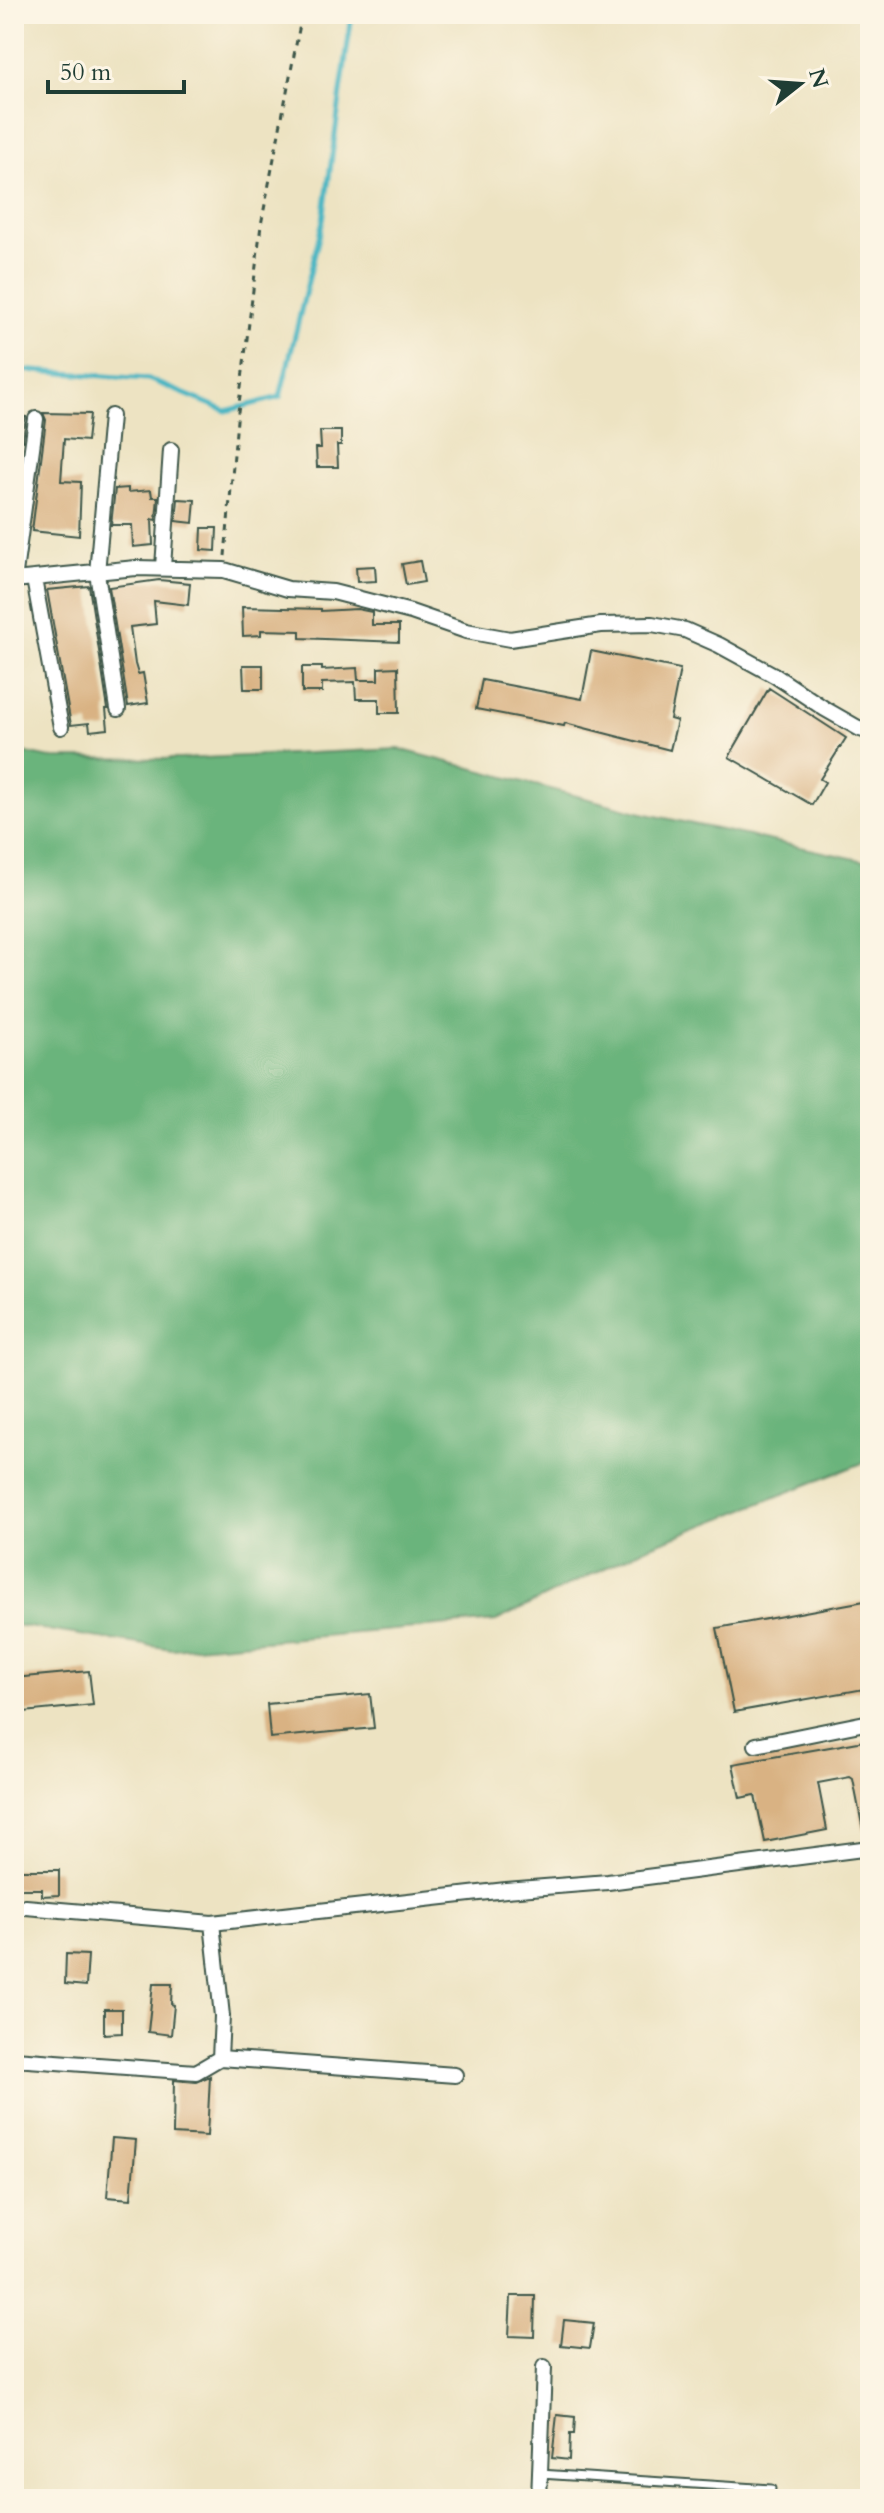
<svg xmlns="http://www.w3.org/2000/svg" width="884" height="2513" viewBox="0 0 884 2513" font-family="Cardo,serif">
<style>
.forest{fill:#6bb47c;stroke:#457858;stroke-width:2}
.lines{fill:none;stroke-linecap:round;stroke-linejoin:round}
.stream{stroke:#48b6c3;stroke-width:5}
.building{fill:#d9b283}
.lane-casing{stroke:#3e5649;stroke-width:11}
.street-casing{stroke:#3e5649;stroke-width:18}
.path{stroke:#3e5649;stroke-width:3;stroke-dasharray:6 6;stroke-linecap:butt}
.lane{stroke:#fff;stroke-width:7}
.street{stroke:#fff;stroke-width:14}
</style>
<rect width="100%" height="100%" fill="#fcf5e5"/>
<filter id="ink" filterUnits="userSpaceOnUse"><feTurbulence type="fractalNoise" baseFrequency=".0125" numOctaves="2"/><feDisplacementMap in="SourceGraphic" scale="16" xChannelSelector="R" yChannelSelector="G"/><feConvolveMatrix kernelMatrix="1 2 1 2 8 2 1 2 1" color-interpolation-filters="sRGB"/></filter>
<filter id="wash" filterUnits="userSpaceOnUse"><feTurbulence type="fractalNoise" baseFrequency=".006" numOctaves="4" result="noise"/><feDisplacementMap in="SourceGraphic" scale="32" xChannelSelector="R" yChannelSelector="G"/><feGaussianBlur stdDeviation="1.8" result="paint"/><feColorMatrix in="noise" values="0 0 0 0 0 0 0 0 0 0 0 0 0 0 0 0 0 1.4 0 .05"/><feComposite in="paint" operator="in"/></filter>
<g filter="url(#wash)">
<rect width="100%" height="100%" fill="#ede3c2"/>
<path class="forest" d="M399,749l243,64 228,49v598l-222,87 -152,74 -324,28 -158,-24v-874l37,7 129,1z"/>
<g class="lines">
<path class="stream" d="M14,367l5,3 129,9 78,32 54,-14 43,-177 29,-206"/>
</g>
<g id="blocks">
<path class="building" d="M43,413l47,1 -3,27 -23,-2 -3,42 20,1 -2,54 -47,-5 14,-111z
M14,416l12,1 -3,24 -9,-1z
M320,431h21v14h-4l1,22h-21l-1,-19h5z
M128,488v4l23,-2 1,7h6l-2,23 -4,-1 1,26 -20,2 -1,-22h-21l4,-36z
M178,499l17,1 -2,23 -17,-2z
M202,528h15l-1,23 -15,-1z
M420,561l4,21 -18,3 -4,-21z
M375,566l1,15 -19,1 -1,-15z
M159,580l31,3 -2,22 -34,-4 2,23 -26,3 5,37 3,10 5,-1 5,30 -20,3 -19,-119z
M89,586l19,123h-2l2,20 -18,2 -1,-8 -18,2 -24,-135z
M242,607l79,2v2l36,-2 15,3v13h27v17l-99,-4v-7l-39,-1v5l-18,1z
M591,651l89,18 -10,50 7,2 -7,29 -105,-27 -1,3 -88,-17 6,-29 100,19z
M243,665h20v24h-19z
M302,667h20v3l35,-2 1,12h20v-12l20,-1 1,46h-20v-14h-23l-1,-17 -33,1v9h-20z
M769,688l77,50 -26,41 5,3 -13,23 -83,-48z
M870,1600v88l-136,24 -17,-84z
M89,1671l4,34 -79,8v-35z
M370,1694l4,34 -104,10 -3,-34z
M870,1740v90h-7l-10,-51 -3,-2 -32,6 9,47 -62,12 -10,-47 -15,3 -7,-34z
M14,1870h45v25l-17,1v-7h-28z
M66,1954l22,1 -2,31 -21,-2z
M153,1984h19l-1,20 3,1 -3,30 -23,-3z
M104,2009h18v24l-18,1z
M210,2076l-3,60 -34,-2 1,-54 22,2z
M112,2138l24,2 -5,59 -24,-2z
M511,2296h24l-1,41 -25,-1z
M564,2320l30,3 -4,25 -29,-3z
M557,2415l18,2 -1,17h-4l-1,26 -17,-2z"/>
</g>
</g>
<g filter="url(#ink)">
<use href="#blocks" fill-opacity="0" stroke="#3e5649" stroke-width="2"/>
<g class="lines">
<defs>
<path id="lane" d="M540,2474l231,15"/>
<path id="street" d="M111,416l-14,157 21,136
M36,419l-22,161 122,-12 88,2 64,19 45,3 78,20 55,19 44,8 91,-14 51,-1 33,6 34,15 55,30 51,34 35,20 10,3
M163,567l8,-117
M34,579l27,148
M756,1745l114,-23
M14,1906l198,17 294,-33 102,-8 262,-34
M220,2058l235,17
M14,2059l182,13 24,-14 2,-42 -10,-93
M539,2499l5,-132"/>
</defs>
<use href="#lane" class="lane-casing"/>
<use href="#street" class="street-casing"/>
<path class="path" d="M225,556l12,-136 24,-195 41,-211"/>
<use href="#lane" class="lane"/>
<use href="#street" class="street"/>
</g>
</g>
<rect width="884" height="2513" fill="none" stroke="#fcf5e5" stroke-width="48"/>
<g transform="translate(800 84) rotate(73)" stroke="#fcf5e5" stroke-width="6" paint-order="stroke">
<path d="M0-6L14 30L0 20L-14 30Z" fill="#1f3d34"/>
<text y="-12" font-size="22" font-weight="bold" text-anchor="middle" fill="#1f3d34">N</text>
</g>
<path d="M48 80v12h136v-12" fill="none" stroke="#1f3d34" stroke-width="4"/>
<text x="60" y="80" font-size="24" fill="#1f3d34" stroke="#fcf5e5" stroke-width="6" paint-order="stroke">50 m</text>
</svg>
